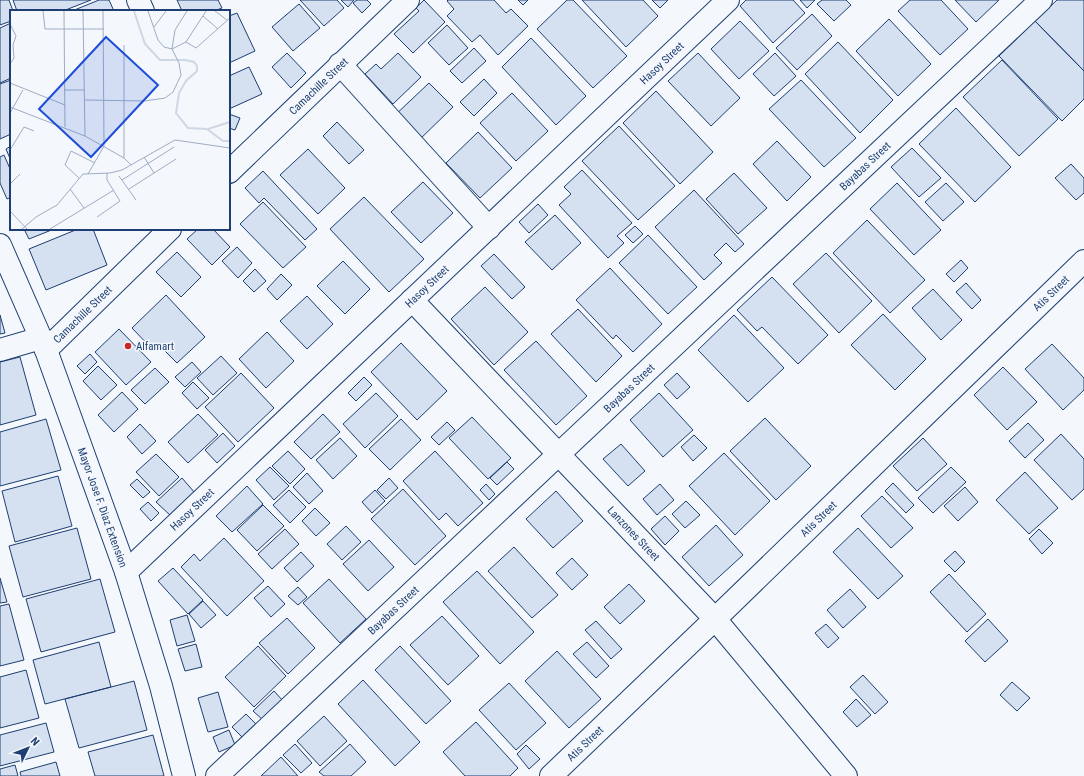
<svg xmlns="http://www.w3.org/2000/svg" width="1084" height="776" viewBox="0 0 1084 776" font-family="'Roboto Condensed',sans-serif">
<style>
.building{fill:#d5e0f0;stroke:#1d3f73}
.lines{fill:none;stroke-linecap:round;stroke-linejoin:round}
.minor-casing{stroke:#1d3f73;stroke-width:24}
.minor{stroke:#f4f7fb;stroke-width:22}
.poi-dot{fill:#c62828;stroke:#f4f7fb;stroke-width:1.5}
.labels{text-anchor:middle;stroke-width:3;stroke-linejoin:round;paint-order:stroke}
.street-label{font-size:11px;fill:#1d3f73;stroke:#f4f7fb}
.poi-label{font-size:11px;fill:#1d3f73;stroke:#f4f7fb;text-anchor:start}
.inset-river{fill:none;stroke:#cfd7e4;stroke-width:2}
.inset-road{fill:none;stroke:#9eadc5;stroke-width:1}
.view{fill:#1d4ed8;fill-opacity:0.15;stroke:#1d4ed8;stroke-width:2}
.inset-edge{fill:none;stroke:#1d3f73;stroke-width:2}
</style>
<rect width="100%" height="100%" fill="#f4f7fb"/>
<path class="building" d="M0,0h9l4,11h-2v10l-11,4z
M13,0h78l-28,11h-46z
M99,0h10l5,11h-42z
M177,0h41l4,8 -8,3h-32z
M300,0h37l7,8 -20,18z
M341,0h13l-6,7z
M357,0h10l4,4 -9,9 -9,-10z
M424,0l21,22 -32,31 -19,-19 25,-23 -3,-3z
M448,0h46l12,13 5,-4 17,17 -30,29 -18,-20 -8,7 -25,-26 7,-7 -7,-8z
M518,0h10l-5,5z
M567,0h6l54,56 -34,32 -56,-59z
M582,0h61l15,16 -32,31z
M652,0h16l-8,8z
M746,0h47l12,13 -32,30 -33,-37z
M800,0h15l-8,8z
M822,0h24l5,5 -17,16 -17,-17z
M910,0h31l27,29 -28,26 -42,-44z
M955,0h44l-23,22z
M1057,0h27v71l-49,-50z
M299,4l21,24 -27,23 -21,-24z
M237,13l18,38 -26,12v-47z
M812,14l20,22 -35,34 -21,-22z
M889,19l42,45 -33,32 -42,-45z
M740,21l29,30 -30,28 -28,-30z
M1035,21l49,50v28l-22,22 -63,-65z
M11,23v55l-11,5v-55z
M447,25l21,23 -19,17 -21,-22z
M531,38l55,58 -30,29 -54,-58z
M838,42l55,58 -33,33 -55,-59z
M474,48l12,13 -24,22 -12,-12z
M287,53l19,20 -15,15 -19,-21z
M398,53l23,24 -28,27 -28,-30 11,-10 5,5z
M698,53l42,45 -29,28 -43,-45z
M775,53l21,23 -22,20 -21,-22z
M1002,60l56,59 -39,37 -56,-59z
M249,67l13,27 -33,15v-33z
M484,79l13,14 -23,23 -14,-14z
M11,80v54l-11,5v-55z
M801,80l55,58 -32,29 -55,-58z
M429,83l24,24 -37,36 -24,-25z
M656,91l57,61 -33,32 -57,-61z
M512,93l36,38 -32,30 -36,-38z
M956,108l55,59 -36,35 -56,-58z
M229,114l11,4 -5,12 -6,-2z
M337,122l27,28 -15,14 -26,-28z
M619,126l56,60 -37,34 -56,-59z
M478,132l34,36 -32,30 -34,-35z
M777,141l34,36 -24,24 -34,-37z
M11,146v15l-5,-12z
M912,148l29,30 -22,19 -28,-30z
M308,149l37,39 -27,26 -38,-39z
M4,155l7,16v26l-4,2 -7,-16v-26z
M1071,164l13,14v15l-8,7 -21,-22z
M582,170l50,53 -15,13 7,7 -16,15 -49,-53 12,-11 -7,-7z
M263,171l54,58 -12,11 -41,-42 -5,5 -14,-15z
M734,173l33,35 -29,26 -32,-35z
M423,182l30,31 -32,30 -30,-31z
M897,183l44,47 -27,25 -44,-46z
M946,183l18,19 -21,19 -18,-19z
M694,190l50,54 -9,8 -9,-9 -12,12 8,8 -18,17 -49,-53z
M364,197l60,62 -35,33 -59,-63z
M263,202l43,45 -23,21 -43,-44z
M538,204l10,11 -19,18 -10,-11z
M555,215l26,28 -29,27 -27,-28z
M867,220l58,60 -35,33 -57,-60z
M635,226l8,8 -10,9 -8,-8z
M24,229h30l-25,10z
M78,229h15l14,36 -61,25 -17,-41z
M198,229h15l17,18 -18,18 -25,-26z
M648,235l49,52 -29,27 -49,-51z
M237,247l15,16 -14,15 -16,-17z
M177,252l24,25 -20,20 -25,-25z
M826,253l46,48 -33,32 -46,-49z
M494,254l31,33 -13,12 -31,-33z
M961,260l7,8 -14,14 -8,-8z
M343,261l27,28 -25,25 -28,-28z
M610,268l52,56 -29,28 -17,-17 -3,4 -37,-39z
M255,269l11,12 -12,11 -11,-11z
M281,274l11,11 -15,15 -10,-11z
M772,277l56,58 -30,29 -36,-37 -5,4 -20,-21z
M966,283l15,17 -9,9 -16,-17z
M485,287l43,45 -34,33 -43,-46z
M933,289l29,31 -21,20 -29,-32z
M166,295l39,42 -28,26 -18,-18 -6,5 -21,-22z
M307,296l26,28 -26,25 -27,-28z
M578,309l44,47 -26,26 -45,-48z
M883,314l43,45 -31,31 -44,-45z
M0,315l5,18 -5,1z
M734,315l50,53 -36,34 -50,-52z
M119,329l32,33 -25,23 -31,-33z
M267,332l27,29 -28,27 -27,-29z
M536,341l51,55 -31,29 -52,-55z
M401,343l46,48 -30,29 -46,-48z
M1052,344l32,34v12l-21,20 -38,-41z
M90,354l7,8 -12,12 -8,-8z
M221,356l16,17 -24,22 -16,-17z
M20,357l16,58 -36,10v-63z
M192,362l9,10 -16,15 -10,-10z
M98,366l19,19 -16,15 -18,-19z
M1003,367l34,35 -30,28 -33,-35z
M155,368l14,14 -24,22 -14,-14z
M241,373l33,35 -36,34 -33,-35z
M677,373l13,14 -13,12 -13,-14z
M364,377l8,8 -16,16 -8,-8z
M193,382l16,16 -12,11 -15,-16z
M122,392l16,17 -24,23 -16,-17z
M376,393l22,23 -33,32 -22,-24z
M659,393l34,37 -30,27 -33,-37z
M198,414l20,21 -30,28 -20,-21z
M323,414l17,18 -29,27 -17,-17z
M472,417l39,41 -23,21 -39,-41z
M765,418l46,48 -35,34 -46,-49z
M46,419l15,51 -61,16v-54z
M401,419l20,21 -31,30 -21,-21z
M447,422l8,8 -16,15 -8,-8z
M1028,423l16,17 -19,18 -16,-17z
M140,424l16,17 -14,13 -15,-17z
M223,433l12,13 -18,17 -12,-13z
M1061,434l23,25v30l-12,11 -38,-40z
M694,435l13,13 -14,13 -12,-14z
M340,438l17,18 -24,23 -17,-19z
M923,438l24,26 -30,27 -24,-25z
M621,444l24,27 -17,15 -25,-27z
M288,451l17,18 -15,15 -18,-18z
M435,451l48,52 -25,23 -12,-13 -7,7 -36,-39z
M724,453l46,48 -35,34 -46,-49z
M156,454l23,23 -20,19 -23,-24z
M507,462l7,7 -17,16 -7,-7z
M270,467l19,19 -15,14 -18,-20z
M951,467l15,15 -33,31 -15,-15z
M1025,472l33,36 -29,26 -33,-34z
M307,473l16,18 -14,13 -16,-17z
M58,476l14,50 -57,16 -13,-51z
M182,478l13,15 -24,23 -15,-14z
M389,478l9,10 -12,11 -9,-9z
M137,479l13,13 -7,6 -13,-13z
M893,483l21,22 -8,8 -21,-22z
M486,484l9,10 -6,6 -9,-10z
M660,484l14,16 -17,15 -14,-16z
M247,486l16,18 -31,28 -16,-16z
M965,487l13,15 -20,19 -14,-15z
M403,489l43,47 -31,29 -44,-46z
M289,490l17,17 -16,16 -17,-18z
M375,490l10,11 -13,12 -10,-11z
M556,491l27,30 -30,27 -27,-29z
M882,496l31,32 -22,20 -30,-32z
M686,501l14,14 -15,13 -13,-14z
M148,502l11,11 -8,8 -11,-12z
M263,505l21,21 -27,25 -20,-21z
M315,508l15,15 -14,13 -14,-15z
M665,516l14,15 -14,14 -14,-16z
M716,525l27,30 -34,31 -27,-29z
M346,526l15,16 -19,18 -15,-16z
M77,528l14,51 -68,18 -14,-51z
M858,528l45,48 -25,23 -45,-47z
M285,529l14,15 -27,25 -14,-15z
M1039,529l14,14 -11,11 -13,-15z
M224,538l40,43 -37,35 -46,-49 13,-13 6,7z
M369,540l25,27 -26,24 -25,-27z
M514,547l44,48 -26,23 -44,-47z
M955,551l10,11 -10,10 -11,-11z
M301,552l13,14 -17,16 -13,-14z
M572,558l16,17 -16,15 -16,-17z
M173,568l30,32 -15,14 -30,-33z
M477,571l57,61 -34,32 -57,-62z
M949,574l37,40 -19,18 -37,-40z
M0,578l7,24 -7,1z
M100,579l15,53 -74,20 -15,-53z
M329,579l37,40 -26,24 -37,-40z
M629,584l16,17 -25,23 -16,-17z
M268,586l17,18 -14,13 -17,-19z
M298,587l9,10 -9,8 -10,-9z
M850,589l16,18 -23,21 -16,-18z
M203,601l13,14 -15,13 -12,-14z
M9,604l15,56 -24,6v-60z
M187,615l8,26 -18,5 -7,-26z
M442,616l37,40 -31,29 -38,-40z
M287,618l28,30 -27,26 -29,-31z
M988,619l20,22 -23,21 -20,-21z
M596,621l26,28 -11,10 -26,-29z
M826,624l13,14 -11,10 -13,-15z
M99,642l12,45 -66,17 -12,-44z
M587,642l22,24 -13,12 -23,-24z
M196,644l6,23 -17,4 -7,-22z
M258,646l28,30 -32,31 -29,-30z
M400,646l51,55 -25,23 -51,-54z
M557,651l44,48 -32,29 -44,-47z
M26,670l13,48 -39,10v-51z
M863,675l25,27 -13,12 -25,-27z
M363,680l57,62 -25,24 -57,-62z
M134,681l13,49 -68,18 -14,-49z
M1012,682l18,16 -13,13 -17,-16z
M509,683l37,40 -30,27 -37,-40z
M274,691l10,11 -20,19 -11,-10z
M218,692l10,35 -20,5 -10,-34z
M856,699l15,16 -14,12 -14,-15z
M246,714l12,12 -14,13 -12,-12z
M324,716l23,25 -27,25 -23,-25z
M476,722l42,46 -8,8h-45l-22,-24z
M46,723l8,29 -54,14v-31z
M229,730l6,15 -16,7 -6,-15z
M153,735l11,41h-69l-7,-24z
M295,744l17,19 -11,10 -18,-18z
M350,744l16,18 -15,14h-27l-5,-4z
M526,745l14,14 -11,10 -12,-15z
M281,757l17,19h-37z
M56,762l4,14h-39l-1,-4z
M15,765l3,11h-18v-7z"/>
<g class="lines">
<defs>
<g id="minor">
<path d="M138,0l5,11"/>
<path d="M340,64l149,164"/>
<path id="s1" d="M229,172l179,-172"/>
<path id="s2" d="M0,245l46,105 80,222 35,114 23,90"/>
<path id="s3" d="M412,300l303,319 131,157"/>
<path d="M0,350l41,-12"/>
<path id="s4" d="M46,350l124,-121"/>
<path id="s5" d="M126,572l602,-572"/>
<path id="s6" d="M217,776l824,-776"/>
<path id="s7" d="M551,776l164,-157 369,-358"/>
</g>
</defs>
<use href="#minor" class="minor-casing"/>
<use href="#minor" class="minor"/>
</g>
<circle class="poi-dot" cx="128" cy="346" r="4"/>
<g class="labels">
<g class="street-label">
<text dy="4" stroke="none"><textPath href="#s5" startOffset="739">Hasoy Street</textPath></text>
<text dy="4" stroke="none"><textPath href="#s1" startOffset="124">Camachille Street</textPath></text>
<text dy="4" stroke="none"><textPath href="#s6" startOffset="890">Bayabas Street</textPath></text>
<text dy="4" stroke="none"><textPath href="#s5" startOffset="415">Hasoy Street</textPath></text>
<text dy="4" stroke="none"><textPath href="#s7" startOffset="695">Atis Street</textPath></text>
<text dy="4" stroke="none"><textPath href="#s4" startOffset="51">Camachille Street</textPath></text>
<text dy="4" stroke="none"><textPath href="#s6" startOffset="566">Bayabas Street</textPath></text>
<text dy="4" stroke="none"><textPath href="#s2" startOffset="282">Mayor Jose F. Diaz Extension</textPath></text>
<text dy="4" stroke="none"><textPath href="#s5" startOffset="91">Hasoy Street</textPath></text>
<text dy="4" stroke="none"><textPath href="#s7" startOffset="371">Atis Street</textPath></text>
<text dy="4" stroke="none"><textPath href="#s3" startOffset="322">Lanzones Street</textPath></text>
<text dy="4" stroke="none"><textPath href="#s6" startOffset="242">Bayabas Street</textPath></text>
<text dy="4" stroke="none"><textPath href="#s7" startOffset="47">Atis Street</textPath></text>
</g>
<g class="poi-label">
<text x="136" y="350">Alfamart</text>
</g>
</g>
<g transform="translate(10 10)">
<rect width="220" height="220" fill="#f4f7fb"/>
<path class="inset-river" d="M124,1l11,33 15,16h25l9,2 3,4v5l-11,10 -7,12 -3,20 12,15 19,1M197,119l16,12h7M198,119l22,-7"/>
<path class="inset-road" d="M33,1l2,18h59M54,1l1,116M73,1l2,125M93,1l1,135M138,1l10,29 6,7 8,2 14,-7 20,-31M205,1l12,9M193,6l15,13M0,14l6,12 -3,9 1,13 -4,6M144,17l12,-16M176,32l10,6 34,-30M114,35v113M162,39l3,-19 12,-19M0,73l55,22M54,80h21M75,90l60,1 20,-3 8,-6 8,-17 -2,-12 -7,-14M0,97l75,29 39,22 7,7M0,103l13,-23M0,140l14,-23 10,4M134,147l10,16M78,164l16,-28M109,166l17,24M69,168l-14,-13 6,-14 24,12M112,170l52,-33M0,174l10,-10M60,179l14,19M119,179l47,-30M0,201l17,18M87,207l23,-16 -13,-21v-7M12,219l14,-12 21,-12 26,-31 27,-1 12,-3 53,-30 55,8M40,219l64,-39"/>
<path class="view" d="M96,27l52,48 -67,72 -52,-48z"/>
<rect width="220" height="220" class="inset-edge"/>
</g>
<g transform="translate(28 748) rotate(47)" stroke="#f4f7fb" stroke-width="3" paint-order="stroke">
<path d="M0-3L7 15L0 10L-7 15Z" fill="#1d3f73"/>
<text y="-6" font-size="11" font-weight="bold" text-anchor="middle" fill="#1d3f73">N</text>
</g>
</svg>
